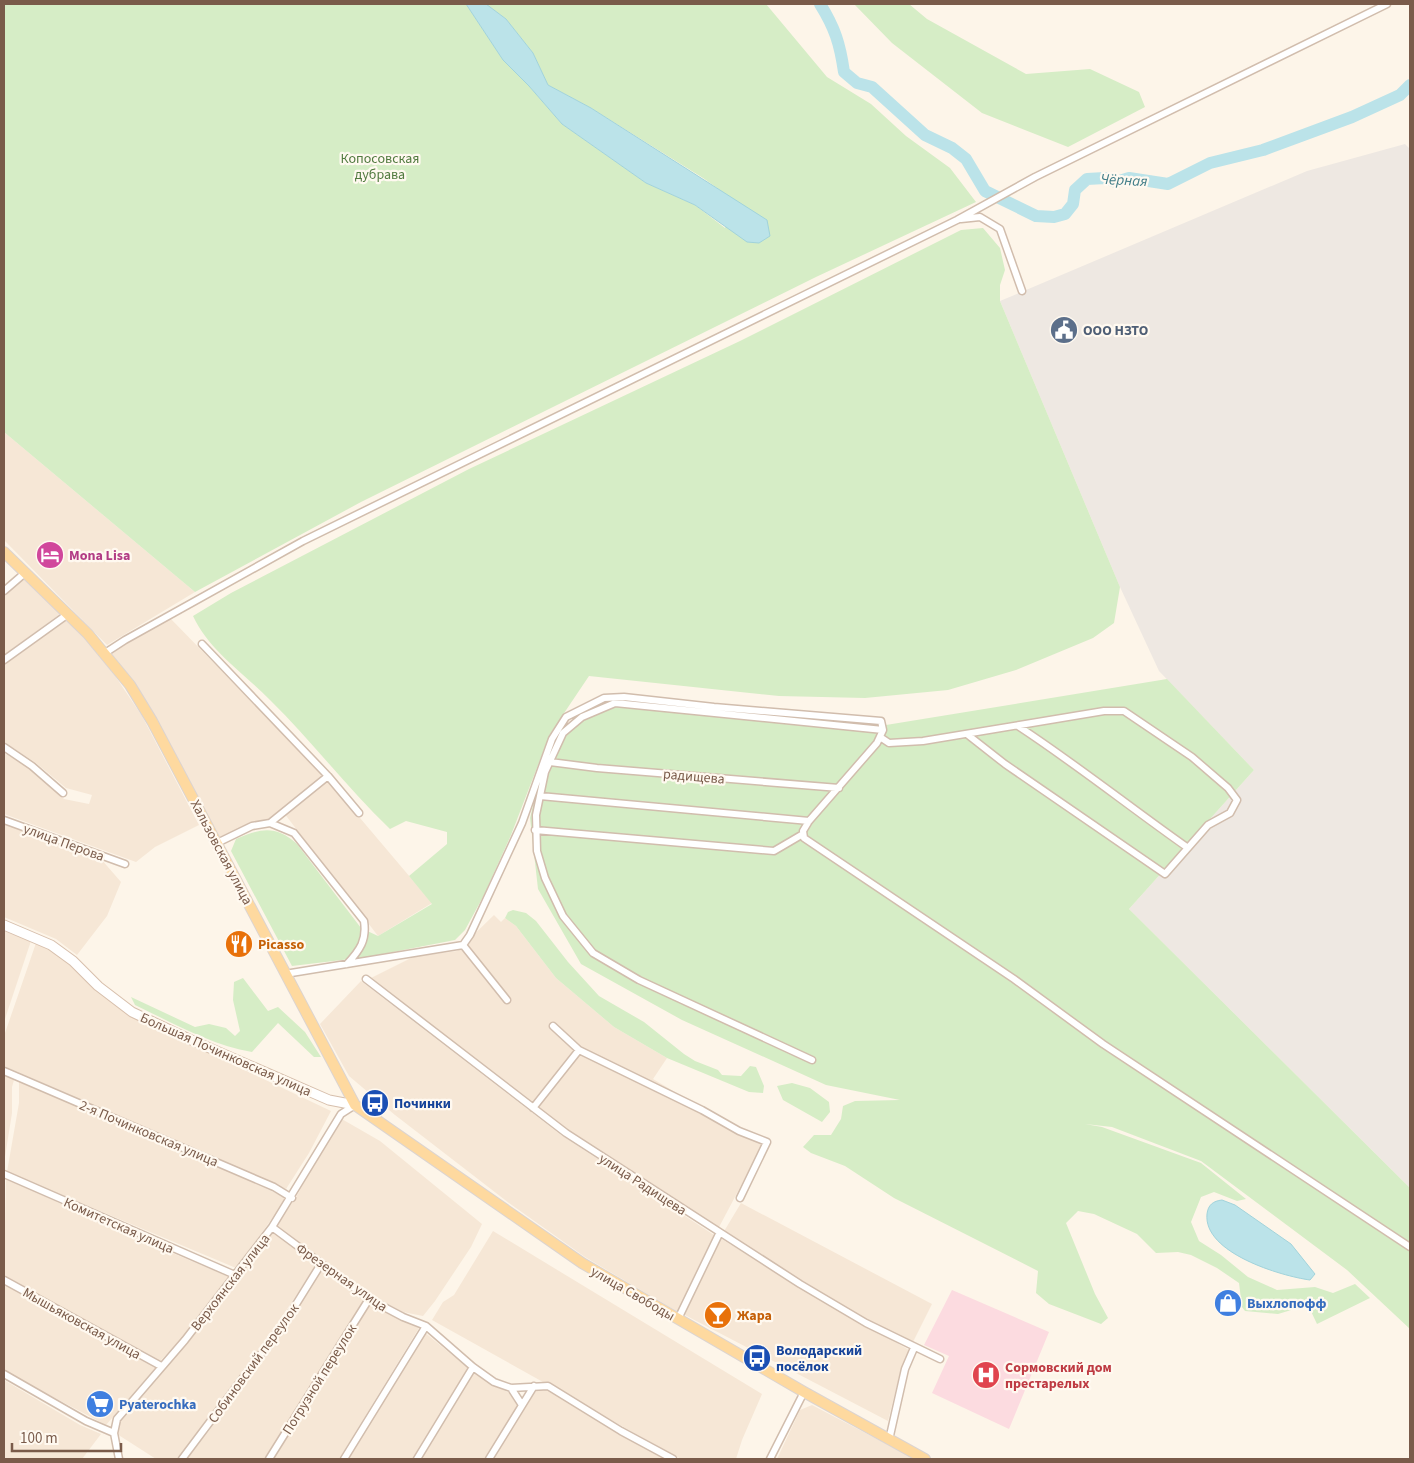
<svg xmlns="http://www.w3.org/2000/svg" width="1414" height="1463" viewBox="0 0 1414 1463" font-family="'Source Sans 3',sans-serif">
<style>
.residential{fill:#f6e7d6}
.industrial{fill:#eee8e2}
.medical{fill:#fcdbe0}
.green{fill:#d6edc6}
.water{fill:#bbe3e9;stroke:#a1d3db}
.lines{fill:none;stroke-linecap:round;stroke-linejoin:round}
.river{stroke:#bbe3e9;stroke-width:12}
.street-casing{stroke:#d1bdad;stroke-width:9}
.secondary-casing{stroke:#d7bfac;stroke-width:11}
.primary-casing{stroke:#dcd4d0;stroke-width:12}
.street{stroke:#fff;stroke-width:6}
.secondary{stroke:#fff;stroke-width:9}
.primary{stroke:#fed99f;stroke-width:10}
.labels{text-anchor:middle;stroke-width:4.5;stroke-linejoin:round;paint-order:stroke}
.park-label{font-size:14px;fill:#517a3f;stroke:#fff9f0}
.service-label{font-size:14px;font-weight:bold;fill:#4e5e75;stroke:#fff9f0;text-anchor:start}
.hotel-label{font-size:14px;font-weight:bold;fill:#b23c85;stroke:#fff9f0;text-anchor:start}
.street-label{font-size:14px;fill:#7a5b4a;stroke:#fff9f0}
.food-label{font-size:14px;font-weight:bold;fill:#c56008;stroke:#fff9f0;text-anchor:start}
.transit-label{font-size:14px;font-weight:bold;fill:#164399;stroke:#fff9f0;text-anchor:start}
.shop-label{font-size:14px;font-weight:bold;fill:#366cbe;stroke:#fff9f0;text-anchor:start}
.health-label{font-size:14px;font-weight:bold;fill:#be3a42;stroke:#fff9f0;text-anchor:start}
.water-label{font-size:15px;font-style:italic;fill:#3f7c87;stroke:#fff9f0}
</style>
<rect width="100%" height="100%" fill="#fdf5e9"/>
<path class="residential" d="M4,432l191,160 -88,53 -103,-105z
M23,578l37,36 -56,41v-60z
M65,618l36,37 41,61 57,109 -44,22 -19,15 -132,-48v-61l28,16 32,30 25,5 3,-9 -26,-7 -30,-25 -32,-21v-79z
M170,618l154,158 -55,45 -18,2 -34,15 -69,-131 -37,-54z
M327,779l105,124 -54,33 -94,-123z
M4,823l97,36 20,23 -14,34 -30,39 -21,-16 -52,-22z
M494,915l7,7 4,-4 11,8 40,52 58,49 53,31 -14,21 110,65 -45,85 -151,-99 -196,-152 42,-21 44,-6z
M4,931l27,10 -27,81z
M36,943l13,5 18,13 27,28 34,26 203,96 -22,42 -23,36 -282,-123v-30z
M361,981l200,154 153,100 -36,77 -93,-55 -76,-54 -114,-88 -46,-39 -29,-52z
M4,1074l10,6 -2,7v26l-8,50z
M19,1082l114,47 154,69 -51,70 -229,-96 12,-69z
M340,1118l40,23 102,83 -11,23 -36,54 -12,15 -20,-4 -32,-17 -95,-69 19,-27z
M6,1178l91,43 132,56 -46,61 -23,23 -156,-84z
M741,1203l191,101 -19,38 -47,-23 -143,-86z
M272,1231l45,33 -75,113 -62,82h-24l-39,-25 3,-14 67,-77z
M493,1231l269,163 -20,46 -6,19h-55l-249,-139 11,-18 11,-7z
M720,1238l76,47 113,65 -8,19 -13,52 -205,-107z
M322,1267l44,32 -102,160h-77l59,-76 41,-58z
M4,1284l152,83 -50,58 -102,-54z
M370,1303l49,25 -80,131h-67z
M423,1331l46,38 -56,90h-67z
M473,1372l36,21 9,13 -33,53h-65z
M4,1380l76,45 21,9 -19,25h-78z
M536,1387l10,1 70,44 52,27h-177z
M812,1405l103,54h-138l23,-49z"/>
<path class="industrial" d="M1405,144l5,5v1039l-281,-279 125,-139 -95,-99 -39,-84 -120,-286 307,-130z"/>
<path class="medical" d="M952,1290l97,42 -40,97 -77,-36 17,-37 -25,-11z"/>
<path class="green" d="M4,4h462l37,56 26,26 33,38 84,59 49,22 30,23 9,-28 -31,-22 -112,-70 -43,-23 -15,-32 -27,-34 -20,-15h280l61,73 44,27 35,32 44,32 26,34 -160,75 -455,225 -166,90 -191,-160z
M854,4h55l18,15 99,55 64,-5 49,23 6,15 -77,40 -86,-34 -90,-70z
M983,228l17,20 5,22 -5,15v16l120,286 -6,36 -21,15 -77,32 -68,20 -83,8 -86,-2 -190,-20 -39,58 -39,101 -27,60 -19,35 -10,10 -88,17 -75,9 -61,-115 5,-12c25,-11 40,-14 61,5l64,84 17,8 54,-32 -23,-28 38,-32v-12l-41,-11 -16,8c-43,-41 -78,-88 -120,-129 -27,-28 -60,-48 -77,-84l38,-23 238,-124 271,-128 221,-111z
M1167,679l87,91 -125,139 281,279v141l-63,-59 -146,-109 -89,-34 -27,-3 17,3 99,36 45,36 -9,2 -23,-9 -13,5 -10,25 8,19 22,14 27,22 29,13 38,-3 18,6 22,-9 15,14 -53,26 -9,-19 -30,9 -33,-3 -3,-4 -3,-24 -22,-15 -26,-13 -13,-3 -22,1 -19,-19 -43,-20 -16,-3 -12,12 29,71 13,24 -7,6 -52,-20 -13,-11 2,-22 -144,-73 -49,-32 -34,-13 -8,-6 11,-12h17l10,-16 2,-13 12,-5 45,-1 -74,-15 -144,-65 -101,-56 -43,-75 -8,-71 13,-54 14,-28 22,-22 31,-14 276,25z
M513,910l13,3 10,8 32,41 31,34 45,26 40,32 11,7 23,9 4,5 19,1 9,-10 6,1 8,19 -1,7 -14,-1 -82,-34 -53,-31 -58,-49 -40,-52 -11,-8 3,-6z
M243,978l25,33 10,-4 27,25 16,25h-7l-36,-34 -26,29c-41,-7 -79,-29 -117,-47l-4,-8 64,30 14,-3 17,4 9,8 5,-5 -7,-31 1,-18z
M792,1083l18,5 19,14 1,10 -8,10 -39,-22 -6,-14z"/>
<path class="water" d="M466,4h20l20,15 27,34 15,32 43,23 176,112 3,16 -11,7 -12,-1 -52,-37 -49,-22 -84,-59 -33,-38 -26,-26z
M1222,1200l13,5 56,39 24,30 -5,6c-29,-4 -107,-27 -103,-66 1,-9 6,-13 15,-14z"/>
<g class="lines">
<path class="river" d="M820,4c15,24 20,40 24,68l13,11 15,4 53,48 27,13 14,11 19,32 51,25 18,1 11,-3 8,-10 2,-14 12,-11 18,-1 11,4 13,-4 39,6 42,-21 53,-13 89,-33 48,-22 10,-10"/>
<defs>
<path id="street" d="M961,219l19,-2 20,12 22,62
M4,591l22,-19
M202,644l126,132 31,37
M105,653l20,-13 178,-99 654,-321 78,-43 352,-173
M4,660l64,-46
M1018,726c58,38 113,82 170,122
M880,737l9,6 34,-2 181,-30h20l68,46 36,31 9,12 -7,13 -22,12 -43,49 -160,-110 -37,-29
M4,747l28,19 31,27
M550,762l47,6 242,20
M540,796l269,25
M4,820l121,44
M270,823l24,10 70,88c3,19 -4,29 -17,43
M535,830l239,21 29,-17
M217,843l35,-17 18,-3 58,-47
M463,945l44,55
M285,974l178,-29 7,-10 52,-112 30,-84 14,-22 38,-19 20,-1 90,10 167,14 2,9 -6,13 -68,78 -6,10 1,7 210,141 89,65 307,203
M366,979l200,154 234,151 66,39 74,36
M553,1026l26,24 123,60 37,21 28,11 -27,56
M812,1060l-173,-80 -46,-27 -30,-37 -18,-38 -8,-27 -1,-36 9,-43 18,-39 19,-16 33,-14 268,27
M4,1071l270,116 18,11
M533,1108l46,-58
M4,1174l231,101
M272,1227l97,72 34,18 23,9 47,41 21,15 17,6 37,-2 73,45 52,28
M4,1280l157,86
M678,1319l41,-85
M4,1374l82,47 28,12
M511,1388l11,17
M889,1440l16,-71 9,-21
M119,1459l-5,-26 3,-14 68,-79 87,-113 69,-113 14,-9
M182,1459l103,-137 36,-58
M269,1459l100,-160
M344,1459l82,-133
M417,1459l56,-92
M489,1459l45,-73
M770,1459l34,-67"/>
<path id="secondary" d="M4,925l47,20 22,16 25,25 34,26 57,27 140,61 26,5"/>
<path id="primary" d="M4,552l84,82 42,51 22,36 203,384 227,158 222,129 121,67"/>
</defs>
<use href="#street" class="street-casing"/>
<use href="#secondary" class="secondary-casing"/>
<use href="#primary" class="primary-casing"/>
<use href="#street" class="street"/>
<use href="#secondary" class="secondary"/>
<use href="#primary" class="primary"/>
</g>
<defs>
<symbol id="civic-disc" viewBox="-11 -11 22 22"><circle r="9.5" fill="#5c6f8a" stroke="#fff9f0"/><path d="M-.6-6.5H3V-4.5H.6V-3L4-1V1h2V6H-6V1h2V-1L-.6-3ZM-1.2 2.5V6h2.4V2.5Z" fill="#fff"/></symbol>
<symbol id="hotel-disc" viewBox="-11 -11 22 22"><circle r="9.5" fill="#d1479c" stroke="#fff9f0"/><path d="M-6-4.5h1.5V1H6V5H4.5V3h-9V5H-6ZM-4 0a1.8 1.8 0 1 1 3.6 0ZM.5 0V-2.5h3Q6-2.5 6 0Z" fill="#fff"/></symbol>
<symbol id="restaurant-disc" viewBox="-11 -11 22 22"><circle r="9.5" fill="#e8710a" stroke="#fff9f0"/><path d="M-5-6h1v4h1v-4h1v4h1v-4h1v5L-1.5 .5V6h-2V.5L-5-1ZM5-6V6H3V1.5H1.5Q1.5-4 5-6Z" fill="#fff"/></symbol>
<symbol id="bus-disc" viewBox="-11 -11 22 22"><circle r="9.5" fill="#1a4fb4" stroke="#fff9f0"/><path d="M-5-6H5V4H4V6H2V4H-2V6H-4V4H-5ZM-3.5-4V0h7V-4ZM-3.5 1.2v1.5H-2V1.2ZM2 1.2v1.5H3.5V1.2Z" fill="#fff"/></symbol>
<symbol id="shop-disc" viewBox="-11 -11 22 22"><circle r="9.5" fill="#3f7fe0" stroke="#fff9f0"/><path d="M-5-2.5h2.3a2.7 3.5 0 0 1 5.4 0H5L5.5 6h-11ZM-1.5-2.5h3a1.5 2.3 0 0 0-3 0Z" fill="#fff"/></symbol>
<symbol id="bar-disc" viewBox="-11 -11 22 22"><circle r="9.5" fill="#e8710a" stroke="#fff9f0"/><path d="M-6-5H6L.8 .8V4.5H3.5V6h-7V4.5H-.8V.8Z" fill="#fff"/></symbol>
<symbol id="hospital-disc" viewBox="-11 -11 22 22"><circle r="9.5" fill="#e0444e" stroke="#fff9f0"/><path d="M-5-5h3v3.5h4V-5h3V5h-3V1.5h-4V5h-3Z" fill="#fff"/></symbol>
<symbol id="supermarket-disc" viewBox="-11 -11 22 22"><circle r="9.5" fill="#3f7fe0" stroke="#fff9f0"/><path d="M-6-5.5h2.5l.6 2H6L4.5 2H-2.5L-4.4-4H-6ZM-1.5 3.2a1.3 1.3 0 1 0 .1 0ZM3 3.2a1.3 1.3 0 1 0 .1 0Z" fill="#fff"/></symbol>
</defs>
<g fill-rule="evenodd">
<use href="#civic-disc" x="1048" y="314" width="32" height="32"/>
<use href="#hotel-disc" x="34" y="539" width="32" height="32"/>
<use href="#restaurant-disc" x="223" y="928" width="32" height="32"/>
<use href="#bus-disc" x="359" y="1087" width="32" height="32"/>
<use href="#shop-disc" x="1212" y="1287" width="32" height="32"/>
<use href="#bar-disc" x="702" y="1299" width="32" height="32"/>
<use href="#bus-disc" x="741" y="1342" width="32" height="32"/>
<use href="#hospital-disc" x="970" y="1359" width="32" height="32"/>
<use href="#supermarket-disc" x="84" y="1388" width="32" height="32"/>
</g>
<g class="labels">
<g class="park-label">
<text x="380" y="163">Копосовская<tspan x="380" dy="16">дубрава</tspan></text>
</g>
<g class="service-label">
<text x="1083" y="335">ООО НЗТО</text>
</g>
<g class="hotel-label">
<text x="69" y="560">Mona Lisa</text>
</g>
<g class="street-label">
<text transform="translate(694 776) rotate(5)" y="5">радищева</text>
<text transform="translate(64 842) rotate(20)" y="5">улица Перова</text>
<text transform="translate(222 852) rotate(62)" y="5">Хальзовская улица</text>
<text transform="translate(226 1054) rotate(24)" y="5">Большая Починковская улица</text>
<text transform="translate(149 1133) rotate(23)" y="5">2-я Починковская улица</text>
<text transform="translate(643 1184) rotate(33)" y="5">улица Радищева</text>
<text transform="translate(119 1225) rotate(24)" y="5">Комитетская улица</text>
<text transform="translate(342 1277) rotate(35)" y="5">Фрезерная улица</text>
<text transform="translate(230 1282) rotate(-52)" y="5">Верхоянская улица</text>
<text transform="translate(633 1293) rotate(30)" y="5">улица Свободы</text>
<text transform="translate(82 1323) rotate(29)" y="5">Мышьяковская улица</text>
<text transform="translate(253 1363) rotate(-54)" y="5">Собиновский переулок</text>
<text transform="translate(319 1379) rotate(-58)" y="5">Погрузной переулок</text>
</g>
<g class="food-label">
<text x="258" y="949">Picasso</text>
<text x="737" y="1320">Жара</text>
</g>
<g class="transit-label">
<text x="394" y="1108">Починки</text>
<text x="776" y="1355">Володарский<tspan x="776" dy="16">посёлок</tspan></text>
</g>
<g class="shop-label">
<text x="1247" y="1308">Выхлопофф</text>
<text x="119" y="1409">Pyaterochka</text>
</g>
<g class="health-label">
<text x="1005" y="1372">Сормовский дом<tspan x="1005" dy="16">престарелых</tspan></text>
</g>
<g class="water-label">
<text transform="translate(1124 180) rotate(3)" y="5">Чёрная</text>
</g>
</g>
<rect width="1414" height="1463" fill="none" stroke="#7a5b4a" stroke-width="10"/>
<path d="M12 1443v8h109v-8" fill="none" stroke="#7a5b4a" stroke-width="2.5"/>
<text x="20" y="1443" font-size="15" fill="#7a5b4a" stroke="#fff9f0" stroke-width="4" paint-order="stroke">100 m</text>
</svg>
